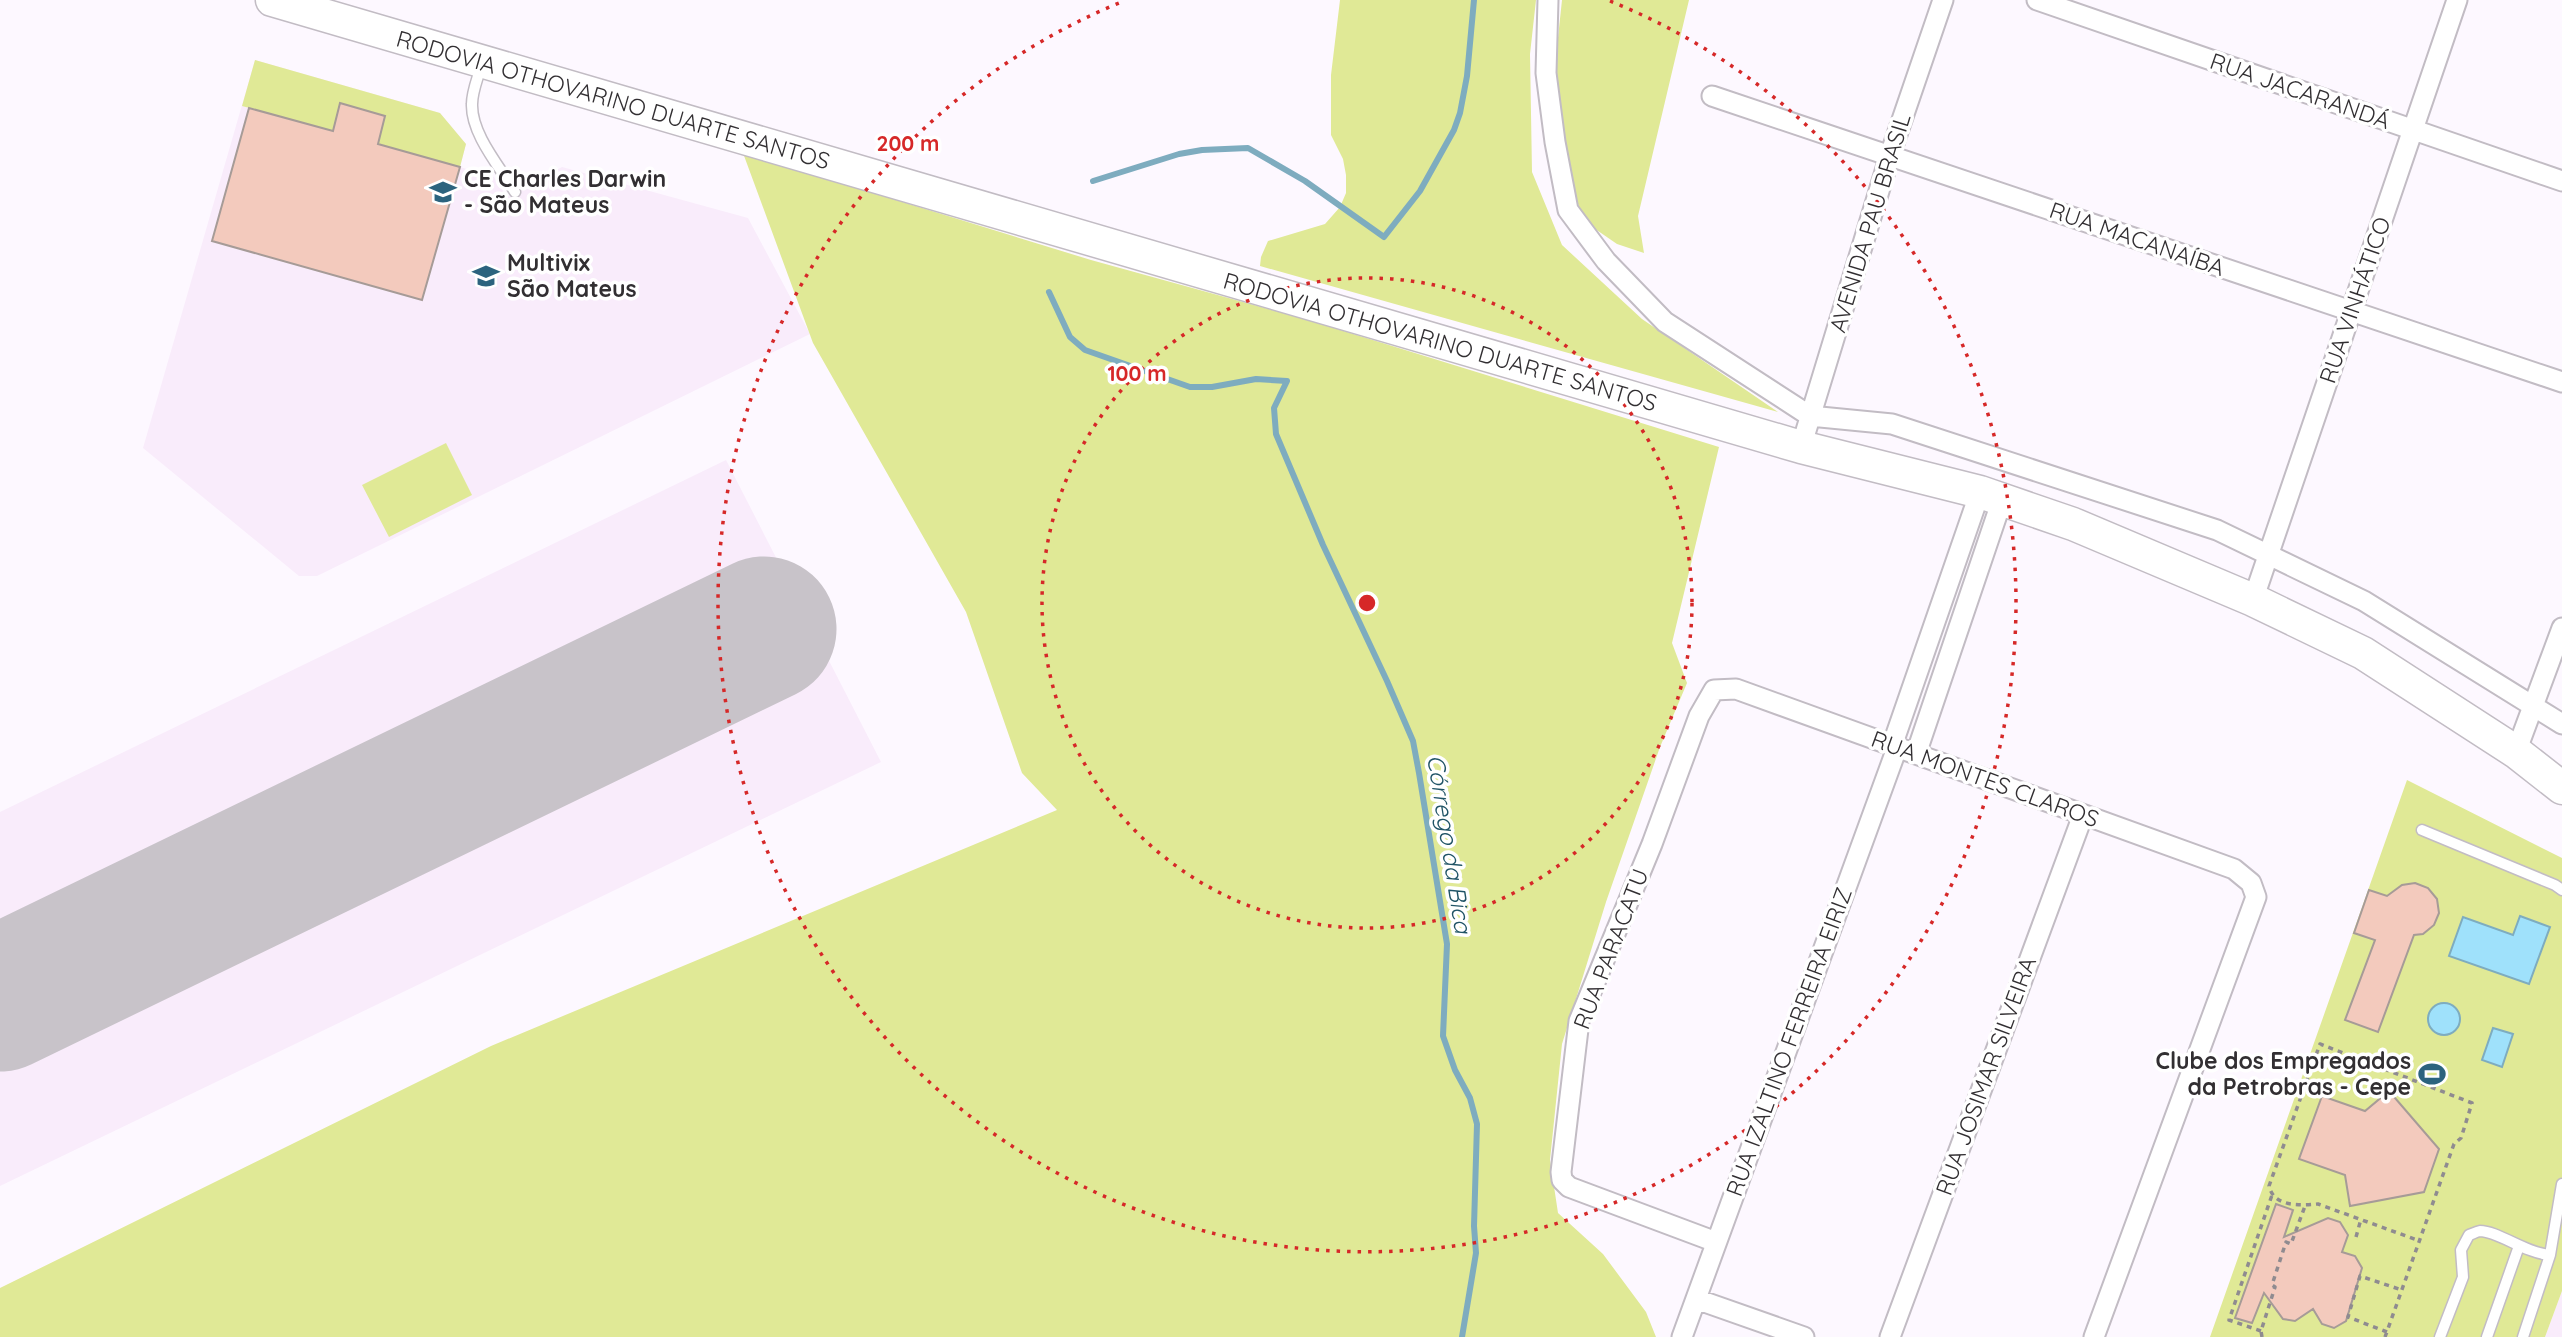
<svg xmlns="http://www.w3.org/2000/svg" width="2562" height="1337" viewBox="0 0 2562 1337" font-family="Quicksand,sans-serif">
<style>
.built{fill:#f9ecfb}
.green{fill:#e0e996}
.water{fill:#9fe1fb;stroke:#7eacbf;stroke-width:2}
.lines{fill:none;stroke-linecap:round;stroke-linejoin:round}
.stream{stroke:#7eacbf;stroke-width:6}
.runway{stroke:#c8c3c9;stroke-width:145}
.building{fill:#f3cabd;stroke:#a69b97;stroke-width:2}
.service-casing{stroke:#c2bcc4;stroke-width:13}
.minor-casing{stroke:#c2bcc4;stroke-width:23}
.primary-casing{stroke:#c2bcc4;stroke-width:35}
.path{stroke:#8f8b90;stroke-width:3.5;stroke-dasharray:5 5;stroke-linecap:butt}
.service{stroke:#fff;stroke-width:10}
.minor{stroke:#fff;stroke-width:19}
.primary{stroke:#fff;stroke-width:32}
.ring{fill:none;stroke:#d62828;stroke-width:3.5;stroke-dasharray:3.5 7}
.labels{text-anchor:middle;stroke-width:7;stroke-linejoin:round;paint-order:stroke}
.street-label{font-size:23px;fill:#322f32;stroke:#fff}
.poi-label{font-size:23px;font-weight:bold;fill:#322f32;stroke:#fff;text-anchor:start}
.water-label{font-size:24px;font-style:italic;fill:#205466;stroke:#fff}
.centre{fill:#d62828;stroke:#fff;stroke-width:3.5}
.ring-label{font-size:21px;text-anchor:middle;font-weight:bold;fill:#d62828;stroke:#fff;stroke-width:7;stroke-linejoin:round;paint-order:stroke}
</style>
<rect width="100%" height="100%" fill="#fdf8ff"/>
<path class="built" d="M255,60l185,53 26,31 -6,23 34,10 13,20 55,-30 186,51 62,116 -493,242h-18l-156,-128z
M726,460l155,302 -881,424v-374z
M2562,1291v46h-17z"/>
<path class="green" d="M1340,0h196l-6,54 2,118 30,73 80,74 136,93 -518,-146 1,-9 7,-16 57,-17 15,-17 6,-14v-18l-3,-16 -12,-24v-60z
M1562,0h127l-51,216 6,37 -27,-9 -32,-22 -23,-60 -7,-96z
M255,60l185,53 26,31 -6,23 -82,-23 7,-28 -44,-13 -8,28 -91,-25z
M743,153l348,107 217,60 411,127 -47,196 15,40 -27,64 -54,155 -44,142 -12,116 8,53 45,41 43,58 10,25h-1656v-49l491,-242 566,-236 -35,-37 -56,-161 -153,-269z
M446,443l26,52 -83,42 -27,-52z
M2407,780l155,78v433l-17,46h-335z"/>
<path class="water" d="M2520,916l30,11 -21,57 -80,-28 14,-39 50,18z
M2428 1019a16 16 0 1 1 32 0a16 16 0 1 1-32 0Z
M2493,1028l20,6 -11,33 -20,-7z"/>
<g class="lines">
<path class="stream" d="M1093,181l86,-27 23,-4 46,-2 57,33 79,56 36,-46 34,-61 6,-17 7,-37 7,-76
M1049,292l21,45 15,13 105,37h22l44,-8 31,2 -13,27 2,26 47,111 64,136 26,60 6,32 28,171 -4,92 12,34 15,28 7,26 -3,102 2,27 -14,84"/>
<path class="runway" d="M0,999l764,-370"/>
</g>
<path class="building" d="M340,103l45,13 -7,28 82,23 -38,133 -210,-59 37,-133 84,23z
M2415,883l13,5 9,11 2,14 -5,12 -11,9 -9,1 -36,97 -33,-12 30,-80 -21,-7 15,-43 18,6 15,-11z
M2389,1091l50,58 -15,43 -74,14 -5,-31 -46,-16 23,-63 43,15z
M2276,1204l17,6 -9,27 44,-19 12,4 8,13 -6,17 13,4 7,12 -16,53 -12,7 -12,-4 -9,-15 -18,12 -12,-2 -19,-26 -12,30 -17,-5z"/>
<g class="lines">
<defs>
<path id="service" d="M481,66c-3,12 -9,25 -9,38 -1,30 28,63 43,88
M2422,830l133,55 7,5
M2550,1255l12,-71
M2440,1337l23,-60 -2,-27 8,-15c3,-1 7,-3 11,-4 18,0 45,22 70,24l-27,82
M2487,1337l32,-91"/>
<path id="minor" d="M1548,0l-2,73 9,69 13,68 38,51 59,61 145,94 82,8 325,106 147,71 198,123
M2037,0l525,181
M1712,96l850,286
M1801,447l89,-292 53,-155
M2253,600l204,-600
M1892,746l88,-254
M2516,752l46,-124
M1916,754l86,-254
M1716,1242l-147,-55 -7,-7 -1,-8 18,-151 73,-177 47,-128 15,-26 22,-1 498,180 17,14 5,14 -162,440
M1696,1299l108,38
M1682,1337l215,-589
M1890,1337l193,-522"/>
<path id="primary" d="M272,0l1529,447 179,45 93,32 180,76 110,53 153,99 46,36"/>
</defs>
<use href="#service" class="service-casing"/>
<use href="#minor" class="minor-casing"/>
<use href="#primary" class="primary-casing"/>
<path class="path" d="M2356,1237l5,-18
M2261,1331l-32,-11 43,-125
M2387,1332l-39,-15 12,-41 42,14
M2262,1337l-1,-6 14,-44 -3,-2 14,-43 5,2 14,-38
M2385,1337l69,-193 7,-6 11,-35 -152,-59 -51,142c5,22 32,19 49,18l102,37"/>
<use href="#service" class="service"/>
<use href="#minor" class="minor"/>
<use href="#primary" class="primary"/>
</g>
<g class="ring">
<circle cx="1367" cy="603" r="325"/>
<path d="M1610 1A649 649 0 1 1 1124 1"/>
</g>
<defs>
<symbol id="school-bare" viewBox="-9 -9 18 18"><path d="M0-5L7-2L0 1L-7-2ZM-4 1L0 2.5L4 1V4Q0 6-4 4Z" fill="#2c637e" stroke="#fff" stroke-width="2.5" paint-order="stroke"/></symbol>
<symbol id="university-bare" viewBox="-9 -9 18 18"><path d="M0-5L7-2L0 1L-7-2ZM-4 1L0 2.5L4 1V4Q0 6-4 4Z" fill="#2c637e" stroke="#fff" stroke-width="2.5" paint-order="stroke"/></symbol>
<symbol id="stadium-bare" viewBox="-9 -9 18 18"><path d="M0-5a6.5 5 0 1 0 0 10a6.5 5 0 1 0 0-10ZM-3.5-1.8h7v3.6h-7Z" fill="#2c637e" stroke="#fff" stroke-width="2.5" paint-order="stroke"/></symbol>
</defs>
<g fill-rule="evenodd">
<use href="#school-bare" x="424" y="173" width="38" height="38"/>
<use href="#university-bare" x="467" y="257" width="38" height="38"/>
<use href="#stadium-bare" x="2413" y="1055" width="38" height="38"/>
</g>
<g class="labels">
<g class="street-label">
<text transform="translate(2300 91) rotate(19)" y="8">RUA JACARANDÁ</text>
<text transform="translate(613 100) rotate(16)" y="8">RODOVIA OTHOVARINO DUARTE SANTOS</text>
<text transform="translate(1870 223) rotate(-73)" y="8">AVENIDA PAU BRASIL</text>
<text transform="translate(2137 239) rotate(19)" y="8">RUA MACANAÍBA</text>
<text transform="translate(2355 300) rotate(-71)" y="8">RUA VINHÁTICO</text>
<text transform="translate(1440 342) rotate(16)" y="8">RODOVIA OTHOVARINO DUARTE SANTOS</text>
<text transform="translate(1985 779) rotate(20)" y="8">RUA MONTES CLAROS</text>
<text transform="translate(1611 949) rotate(-69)" y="8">RUA PARACATU</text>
<text transform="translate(1789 1042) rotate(-70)" y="8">RUA IZALTINO FERREIRA EIRIZ</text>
<text transform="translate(1986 1076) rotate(-70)" y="8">RUA JOSIMAR SILVEIRA</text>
</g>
<g class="poi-label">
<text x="464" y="187">CE Charles Darwin<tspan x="464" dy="26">- São Mateus</tspan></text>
<text x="507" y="271">Multivix<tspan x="507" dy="26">São Mateus</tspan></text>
<text x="2411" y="1069" text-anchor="end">Clube dos Empregados<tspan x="2411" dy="26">da Petrobras - Cepe</tspan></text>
</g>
<g class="water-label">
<text transform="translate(1449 844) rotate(81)" y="8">Córrego da Bica</text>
</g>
</g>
<circle cx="1367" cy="603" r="10" class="centre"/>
<g class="ring-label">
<text x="908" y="151">200 m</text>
<text x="1137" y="381">100 m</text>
</g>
</svg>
